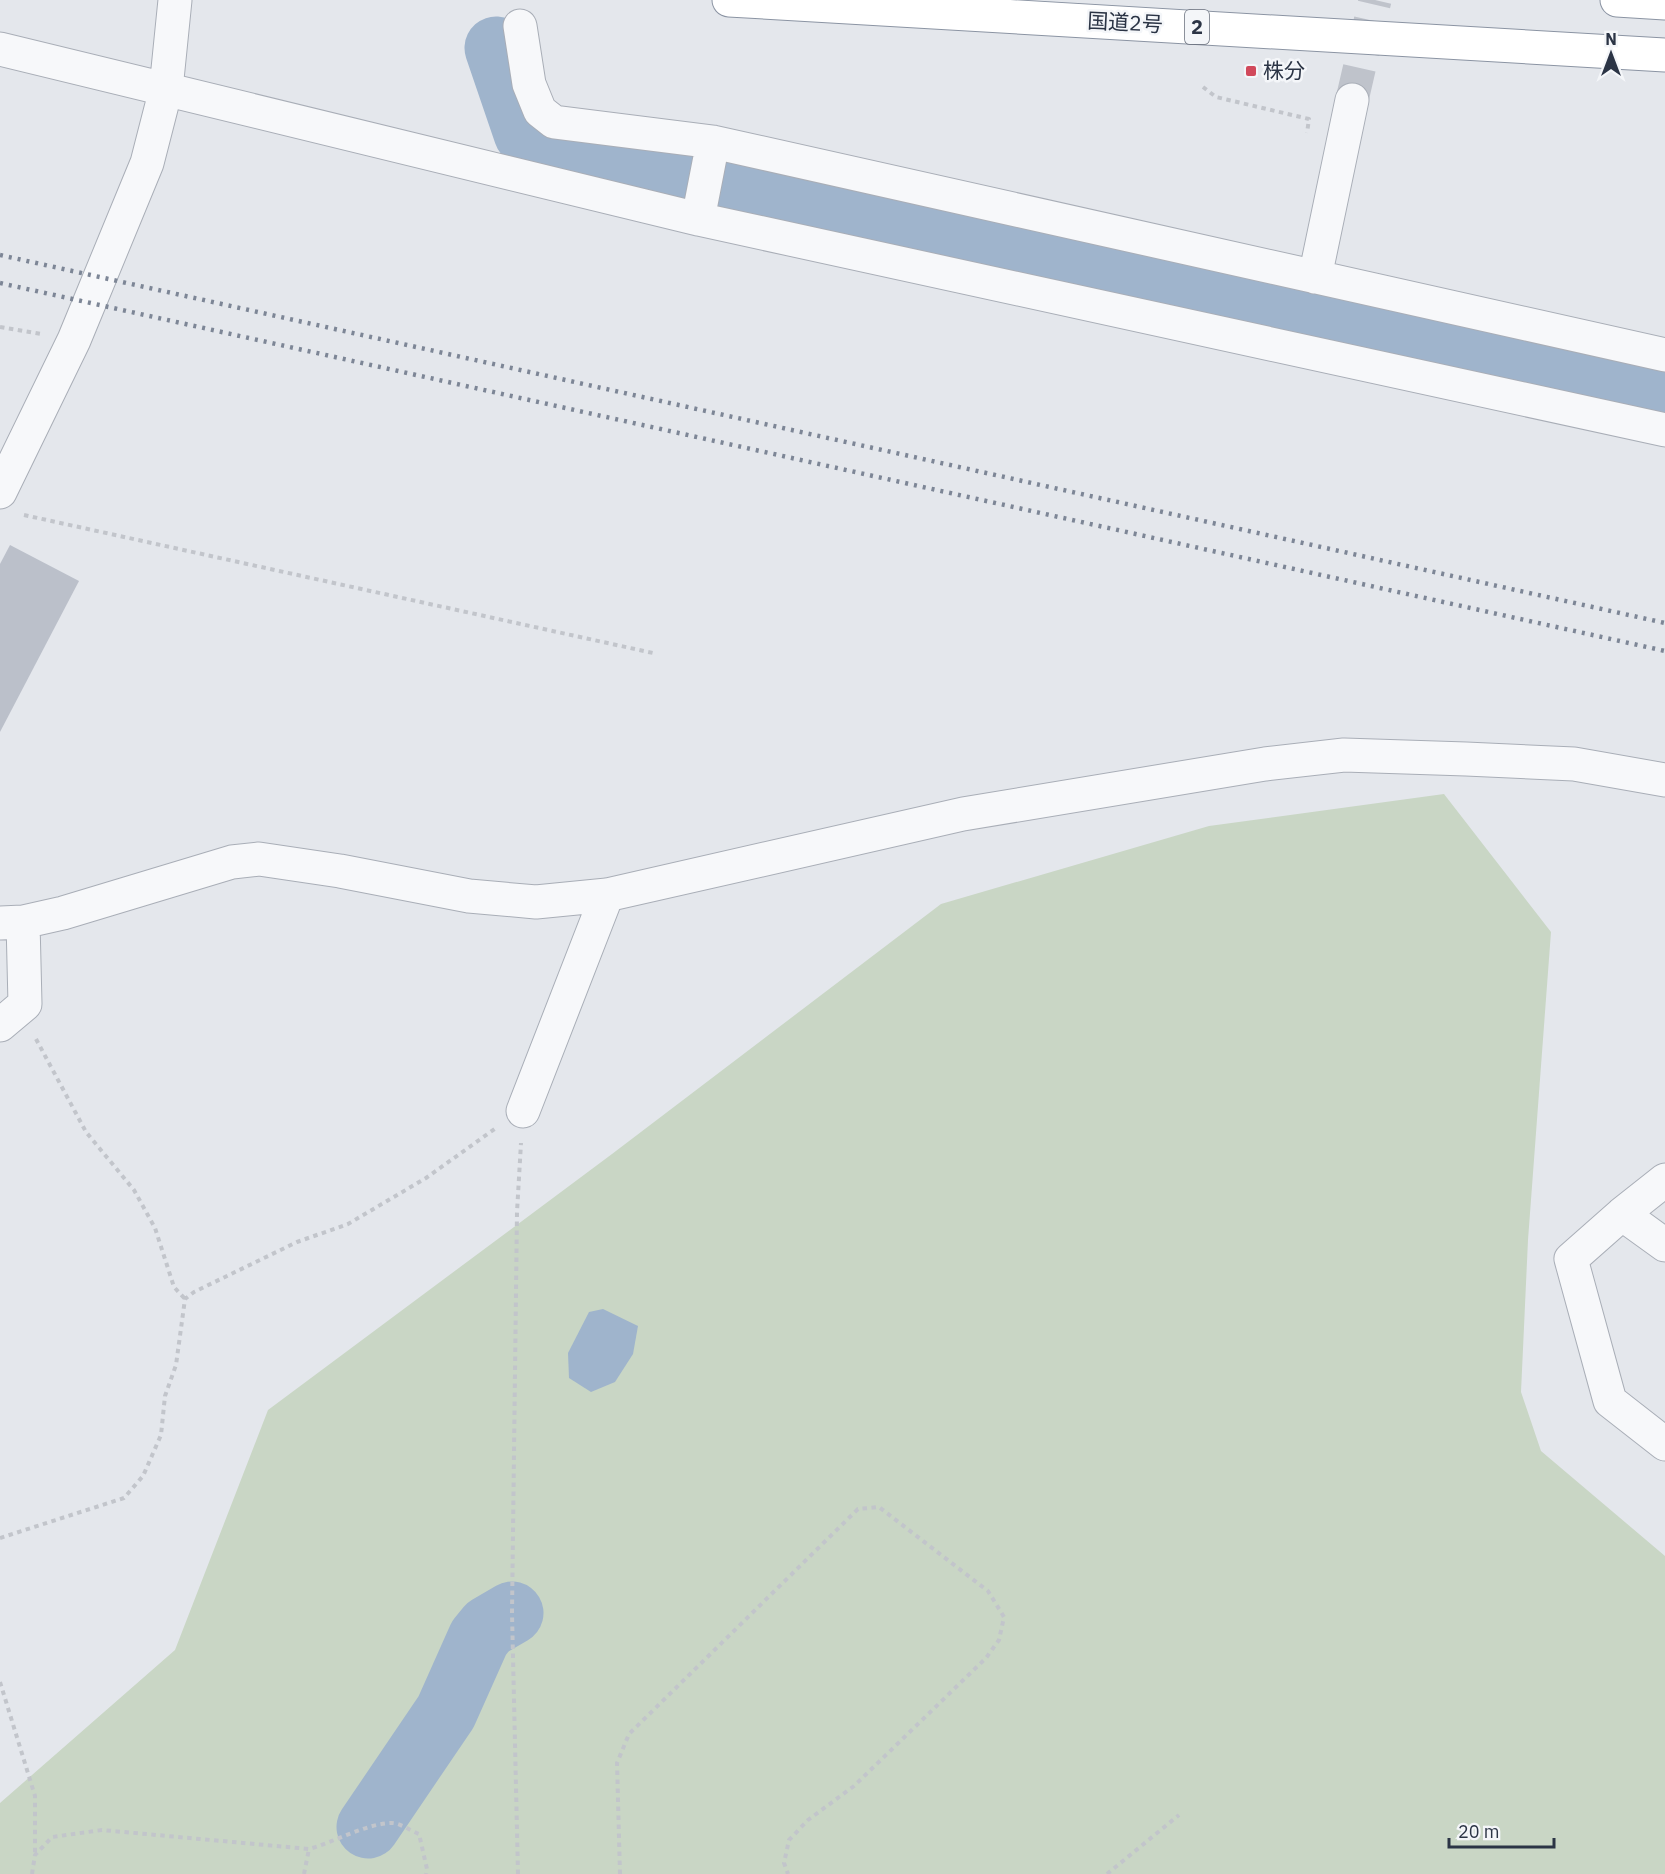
<svg xmlns="http://www.w3.org/2000/svg" width="1665" height="1874" viewBox="0 0 1665 1874" font-family="'IBM Plex Sans','Noto Sans JP',sans-serif">
<style>
.green{fill:#c9d6c5}
.water{fill:#9fb4cc}
.lines{fill:none;stroke-linecap:round;stroke-linejoin:round}
.river{stroke:#9fb4cc;stroke-width:63}
.building{fill:#bbc0ca}
.minor-tunnel{stroke:#bfc3cb;stroke-width:33;stroke-dasharray:33 16;stroke-linecap:butt}
.minor-casing{stroke:#a9aeb7;stroke-width:35}
.highway-casing{stroke:#8b94a3;stroke-width:35}
.path{stroke:#c2c5cb;stroke-width:4;stroke-dasharray:4.5 4.5;stroke-linecap:butt}
.minor{stroke:#f7f8fa;stroke-width:33}
.highway{stroke:#fff;stroke-width:33}
.rail{stroke:#7d8696;stroke-width:4.5;stroke-dasharray:3 6;stroke-linecap:butt}
.poi-dot{fill:#d1495b;stroke:#f4f6f9;stroke-width:2}
.labels{text-anchor:middle;stroke-width:5;stroke-linejoin:round;paint-order:stroke}
.shield{fill:#f4f6f9;stroke:#676e7b;stroke-width:1.5}
.shield-label{font-size:20px;font-weight:bold;fill:#2b3445}
.street-label{font-size:21px;fill:#2b3445;stroke:#f4f6f9}
.poi-label{font-size:21px;fill:#2b3445;stroke:#f4f6f9;text-anchor:start}
</style>
<rect width="100%" height="100%" fill="#e4e7ec"/>
<path class="green" d="M1444,794l107,138 -23,308 -7,152 20,59 124,105v318h-1665v-71l175,-153 93,-240 344,-256 329,-250 268,-78z"/>
<path class="water" d="M603,1309l35,17 -5,28 -18,28 -24,10 -22,-14 -1,-25 21,-41z"/>
<g class="lines">
<path class="river" d="M496,48l29,85 65,18 1075,235
M368,1827l78,-115 33,-74 9,-11 24,-14"/>
</g>
<path class="building" d="M10,545l69,36 -79,151v-168z"/>
<g class="lines">
<path class="minor-tunnel" d="M1352,100l23,-100"/>
<defs>
<path id="minor" d="M520,26l9,58 11,27 14,11 159,20 952,213
M0,49l698,170 967,211
M698,219l15,-77
M1315,277l37,-177
M0,492l74,-152 73,-177 19,-74 9,-89
M0,923l23,-1 40,-9 169,-51 27,-3 81,12 129,25 67,6 71,-7 356,-81 302,-50 79,-9 122,4 108,5 91,16
M0,1025l25,-21 -2,-82
M523,1111l84,-216
M1665,1180l-43,34 -51,45 39,142 55,43
M1622,1214l43,31"/>
<path id="highway" d="M729,0l936,55
M1617,0l48,3"/>
</defs>
<use href="#minor" class="minor-casing"/>
<use href="#highway" class="highway-casing"/>
<path class="path" d="M1203,87l13,10 93,22 -2,14
M0,327l41,7
M24,515l629,138
M36,1039l50,93 48,58 21,38 19,59 11,12
M0,1538l124,-40 19,-22 18,-41 4,-39 11,-31 9,-66 9,-7 103,-50 51,-18 78,-46 70,-50
M0,1682l35,114v59
M32,1874l3,-19 17,-18 50,-7 207,19c25,-7 59,-26 83,-26 8,0 19,8 27,11l8,35 -1,5
M304,1874l5,-25
M518,1874l-6,-261 5,-401 4,-69
M620,1874l-3,-111 12,-29 229,-225 21,-2 109,84 16,26 -5,23 -13,18 -132,128 -46,34 -19,20 -5,23 4,11
M1107,1874l72,-59"/>
<use href="#minor" class="minor"/>
<use href="#highway" class="highway"/>
<path class="rail" d="M0,255l1665,368
M0,283l1665,368"/>
</g>
<rect class="poi-dot" x="1245" y="65" width="12" height="12" rx="3"/>
<g class="labels">
<rect class="shield" x="1185" y="10" width="24" height="34" rx="4.5"/>
<g class="shield-label">
<text x="1197" y="34">2</text>
</g>
<g class="street-label">
<text transform="translate(1125 23) rotate(3)" y="7">国道2号</text>
</g>
<g class="poi-label">
<text x="1263" y="78">株分</text>
</g>
</g>
<g transform="translate(1611 54)" stroke="#f4f6f9" stroke-width="4.5" paint-order="stroke">
<path d="M0-4.5L10 22L0 15L-10 22Z" fill="#2b3445"/>
<text y="-9" font-size="16" font-weight="bold" text-anchor="middle" fill="#2b3445">N</text>
</g>
<path d="M1449 1838v9h105v-9" fill="none" stroke="#2b3445" stroke-width="3"/>
<text x="1458" y="1838" font-size="18" fill="#2b3445" stroke="#f4f6f9" stroke-width="4.5" paint-order="stroke">20 m</text>
</svg>
